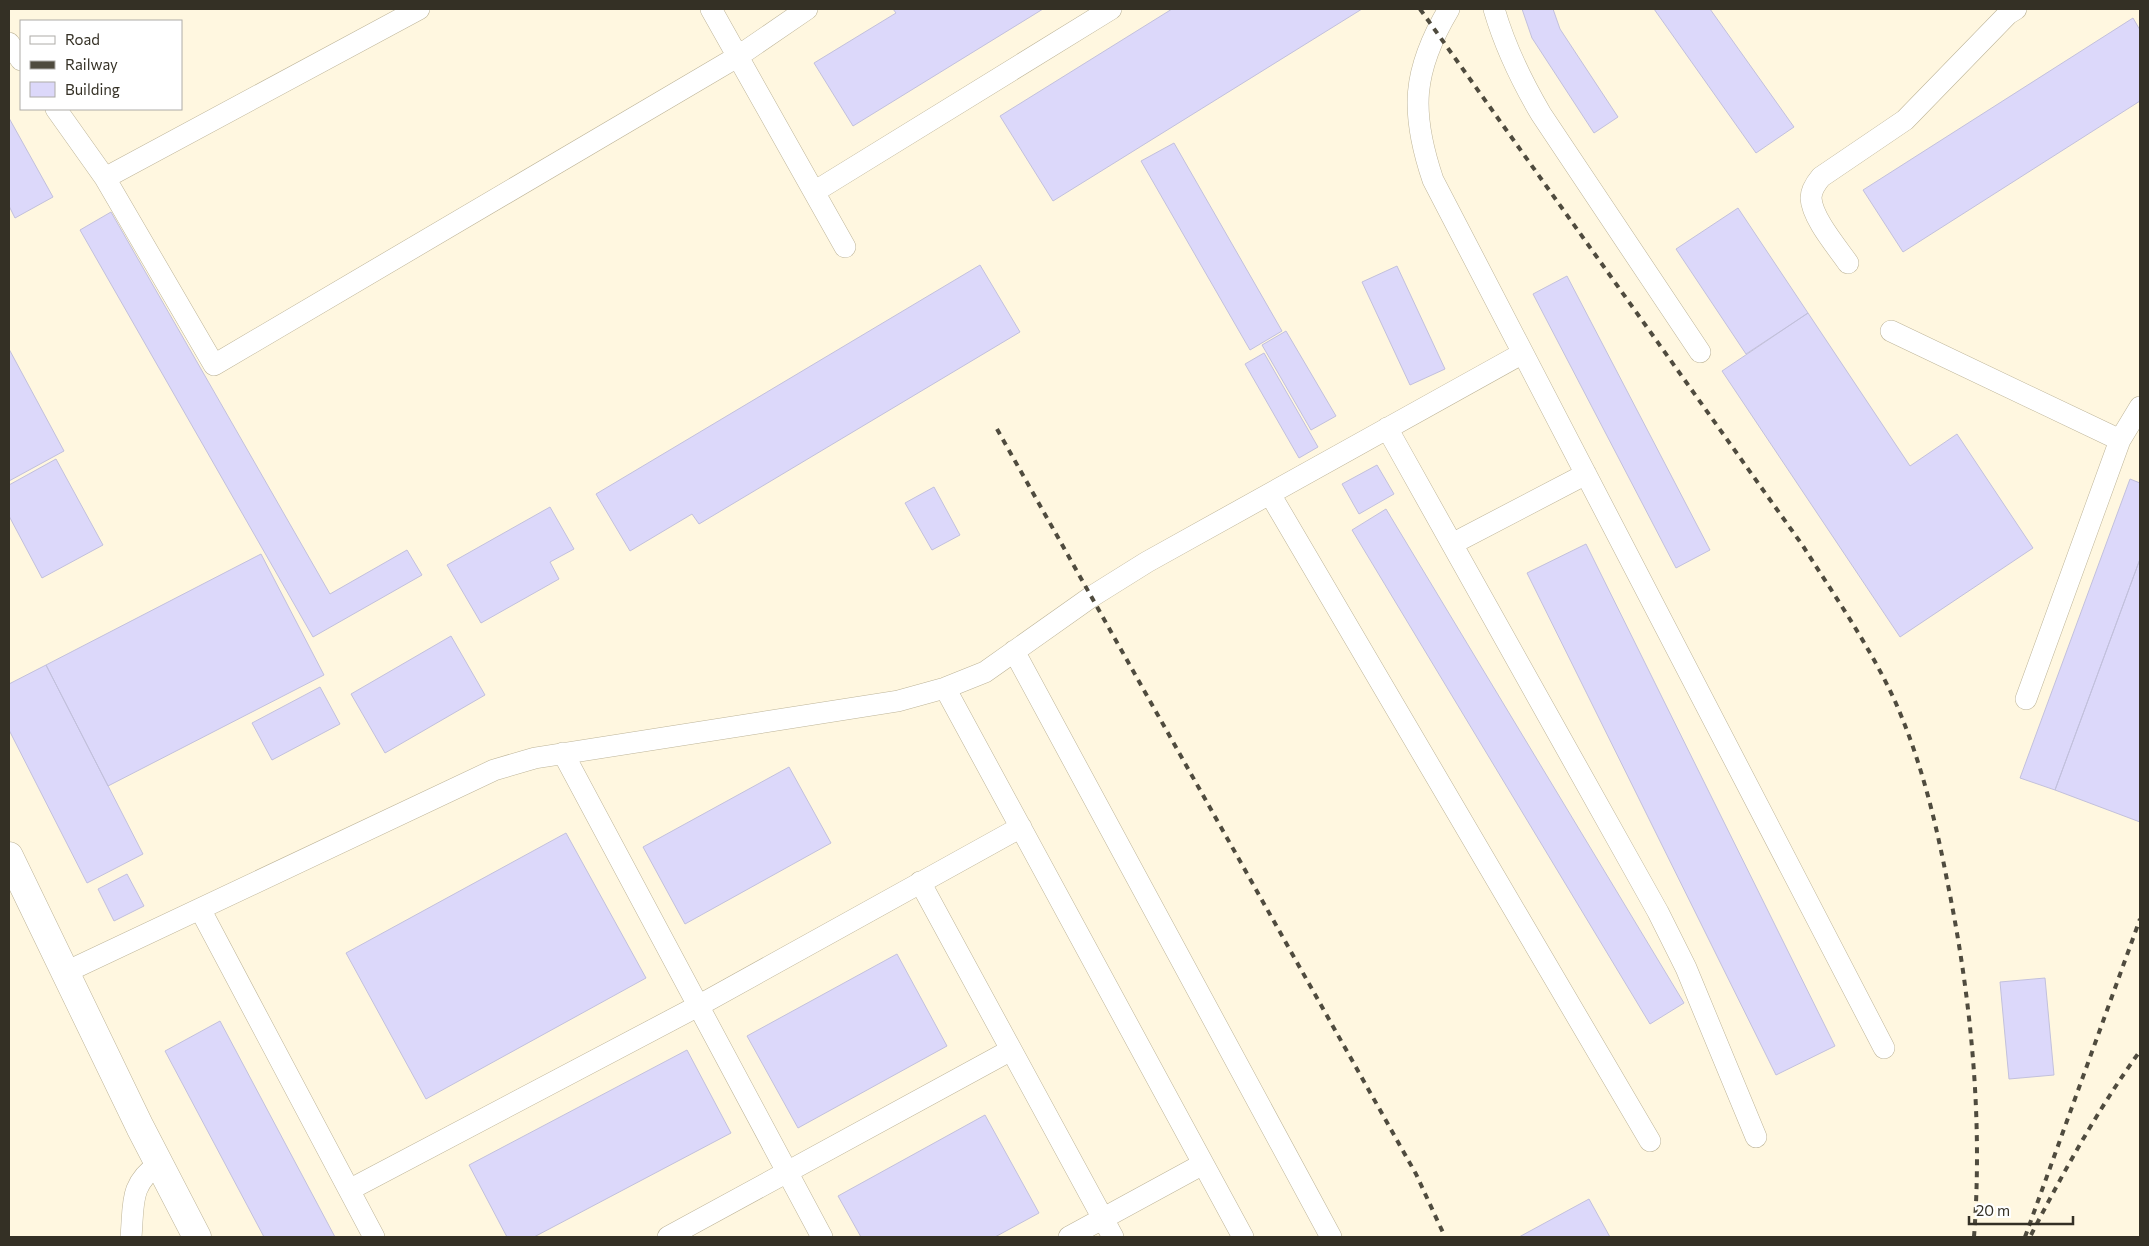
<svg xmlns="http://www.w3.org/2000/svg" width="2149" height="1246" viewBox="0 0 2149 1246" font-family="Commissioner,sans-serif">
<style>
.building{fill:#dcd8fa;stroke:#c2c0dc}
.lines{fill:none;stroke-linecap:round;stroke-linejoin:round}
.service-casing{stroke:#bdb498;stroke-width:22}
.minor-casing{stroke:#bdb498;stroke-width:29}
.service{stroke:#fff;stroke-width:21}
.minor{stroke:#fff;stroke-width:28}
.rail{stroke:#4f4b3e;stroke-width:4;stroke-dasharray:6 6;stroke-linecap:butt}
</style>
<rect width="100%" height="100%" fill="#fff7e0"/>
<path class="building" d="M893,9h150l-190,117 -39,-63 82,-50z
M1172,9h190l-309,192 -53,-85z
M1522,9h31l7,20 58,88 -24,16 -62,-95z
M1654,9h56l84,118 -38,26z
M2133,18l7,12v71l-237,151 -40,-62z
M9,118l44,79 -38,21 -6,-12z
M1174,143l108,188 -32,19 -109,-189z
M1738,208l70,105 -62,41 -70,-105z
M111,212l219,382 77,-44 15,25 -109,62 -233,-407z
M980,265l40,67 -321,192 -7,-10 -62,37 -34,-57z
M1397,266l48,103 -35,16 -48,-103z
M1567,276l143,274 -34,18 -143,-274z
M1808,313l102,153 47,-32 76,114 -133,89 -178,-266z
M1286,331l50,85 -25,14 -49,-85z
M9,349l55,102 -55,30z
M1264,353l54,94 -19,11 -54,-94z
M56,459l47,86 -61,33 -33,-62v-31z
M1377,465l17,29 -35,20 -17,-30z
M2130,479l10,4v76l-85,231 -35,-12z
M934,487l26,48 -28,15 -27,-47z
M550,507l24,42 -24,13 9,17 -78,44 -34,-58z
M1386,509l298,494 -34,21 -298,-494z
M1586,544l249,502 -59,29 -249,-502z
M261,554l63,121 -216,111 -62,-121z
M2140,559v263l-85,-32z
M451,636l34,59 -100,58 -34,-59z
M46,665l97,189 -56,29 -78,-153v-46z
M320,687l20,37 -68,36 -20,-37z
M789,767l42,76 -146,81 -42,-77z
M566,833l80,145 -220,121 -80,-146z
M127,874l17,32 -30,15 -16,-32z
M897,954l50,92 -149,82 -51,-92z
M2045,978l9,97 -45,4 -9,-97z
M220,1021l115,216h-71l-99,-186z
M687,1050l44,83 -197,104h-27l-38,-72z
M985,1115l54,98 -44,24h-134l-23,-41z
M1589,1199l21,38h-91z"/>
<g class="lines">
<defs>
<path id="service" d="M711,9l134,238
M1449,9c-37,62 -39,103 -16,171l451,868
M1494,9c11,38 27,71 47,105l159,238
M9,43l12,17
M56,109l49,69 314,-169
M105,178l109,187 523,-308 70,-48
M814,192l297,-183
M1848,263c-11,-16 -36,-45 -37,-65 0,-8 5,-15 10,-21l84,-57 103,-106 8,-5
M1891,331l229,109
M1387,428l271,484 28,56 70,169
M1270,494l380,647
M1452,544l134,-70
M1014,651l317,586
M945,688l298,549
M2026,699l94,-259 20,-33
M563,753l259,484
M920,882l193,355
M200,909l174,328
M66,972l428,-202 41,-12 363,-57 47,-13 40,-16 106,-75 56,-35 376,-209
M349,1190l349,-184 323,-179
M131,1237c3,-33 -2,-53 28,-73
M668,1237l343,-187
M1069,1237l134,-73"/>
<path id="minor" d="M9,856l131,271 57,110"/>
</defs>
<use href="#service" class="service-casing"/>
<use href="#minor" class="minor-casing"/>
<use href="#service" class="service"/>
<use href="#minor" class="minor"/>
<path class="rail" d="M1420,9l383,537c31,49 66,99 91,153 26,58 41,119 53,181 24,117 36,238 27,357
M997,429l419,745 29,63
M2031,1235c33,-64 67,-126 109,-184
M2025,1237l115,-318"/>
</g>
<rect width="2149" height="1246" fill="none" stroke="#343025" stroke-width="20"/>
<rect x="20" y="20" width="162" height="90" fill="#ffffff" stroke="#aeaca8"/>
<rect x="30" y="36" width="25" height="8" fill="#ffffff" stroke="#aeaca8"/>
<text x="65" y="45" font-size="15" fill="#343025">Road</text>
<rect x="30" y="61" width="25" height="8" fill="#4f4b3e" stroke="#aeaca8"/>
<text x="65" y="70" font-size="15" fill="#343025">Railway</text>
<rect x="30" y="82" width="25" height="15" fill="#dcd8fa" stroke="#aeaca8"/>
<text x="65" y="95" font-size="15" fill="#343025">Building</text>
<path d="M1969 1216v8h104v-8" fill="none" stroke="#343025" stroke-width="2.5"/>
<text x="1976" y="1216" font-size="15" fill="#343025" stroke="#ffffff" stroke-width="4" paint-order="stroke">20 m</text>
</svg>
